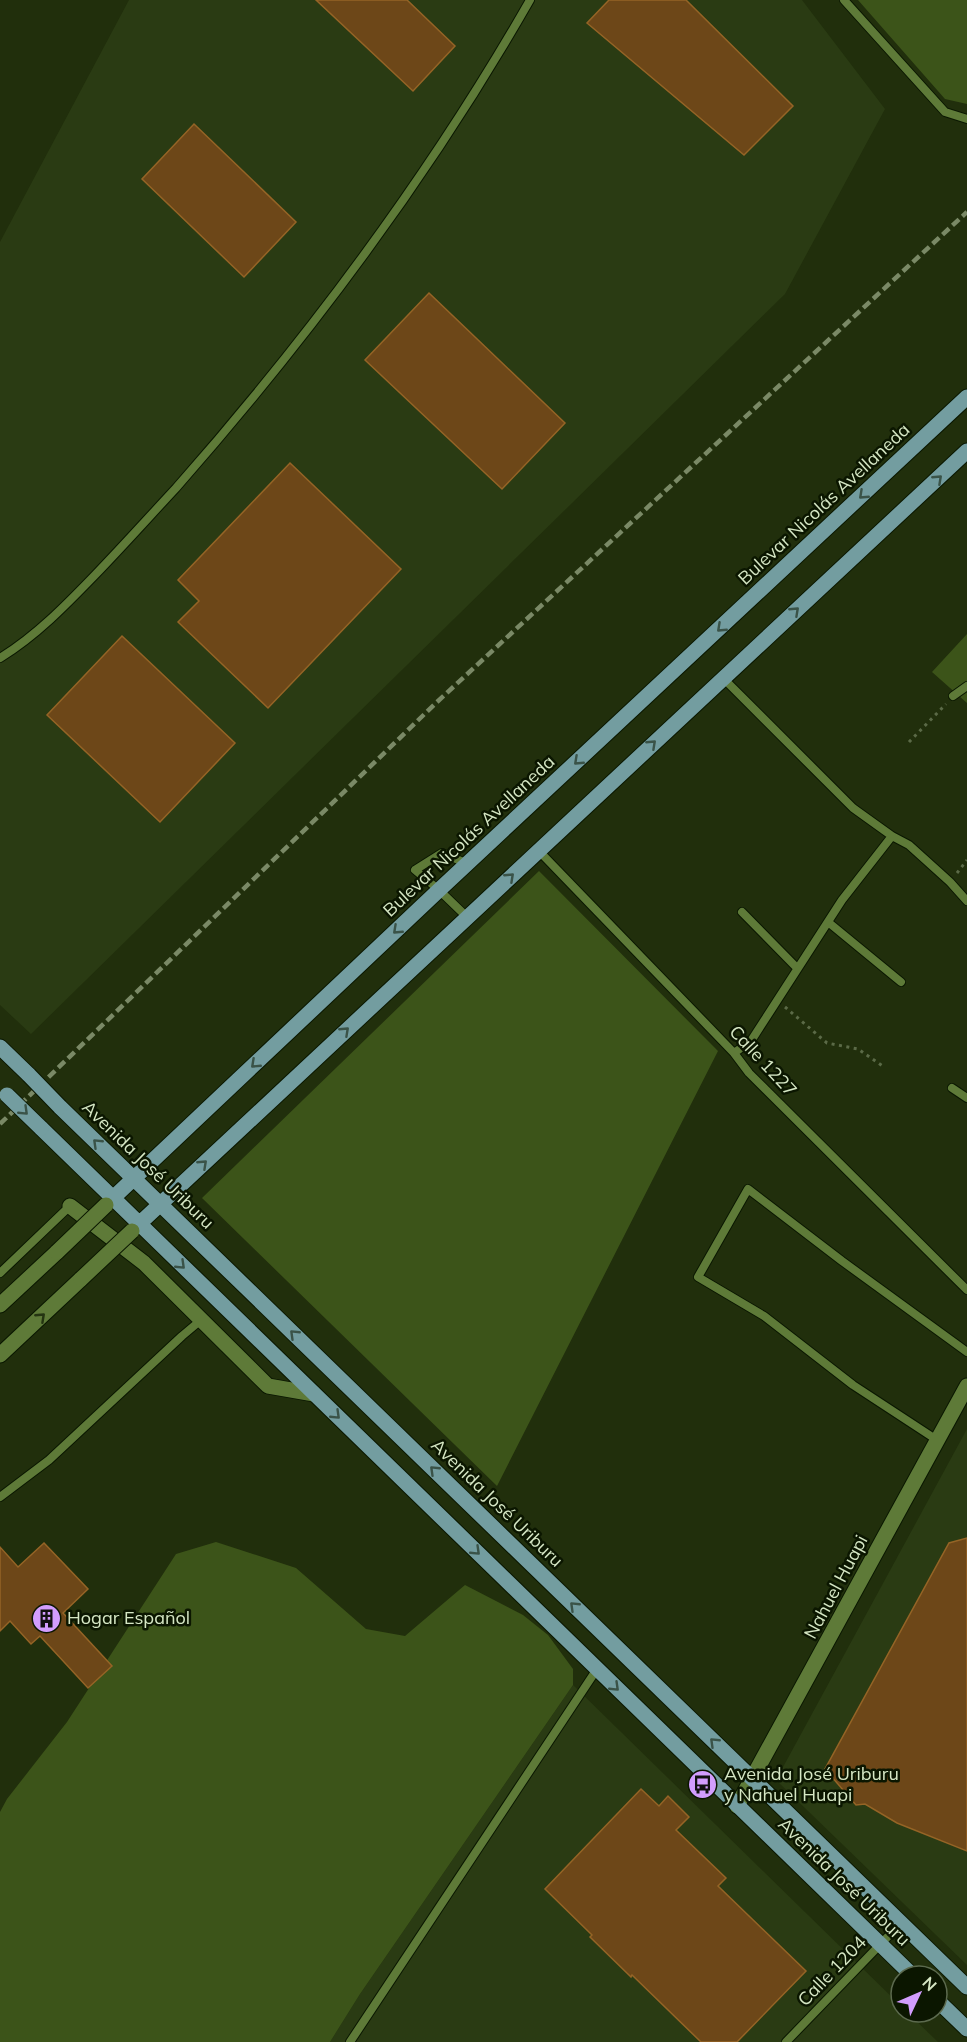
<svg xmlns="http://www.w3.org/2000/svg" width="967" height="2042" viewBox="0 0 967 2042" font-family="Mulish,sans-serif">
<style>
.built{fill:#2a3b13}
.green{fill:#3c5419}
.building{fill:#6d4718;stroke:#956426;stroke-width:1.5}
.lines{fill:none;stroke-linecap:round;stroke-linejoin:round}
.lane-casing{stroke:#0a1700;stroke-width:10}
.street-casing{stroke:#0a1700;stroke-width:17}
.secondary-casing{stroke:#0a1700;stroke-width:17}
.primary-casing{stroke:#0a1700;stroke-width:17}
.path{stroke:#5b6a47;stroke-width:3;stroke-dasharray:3 4.5;stroke-linecap:butt}
.lane{stroke:#5e7a38;stroke-width:8}
.street{stroke:#5e7a38;stroke-width:15}
.secondary{stroke:#5e7a38;stroke-width:15}
.primary{stroke:#739da0;stroke-width:15}
.rail{stroke:#7a8966;stroke-width:4.5;stroke-dasharray:9 4.5;stroke-linecap:butt}
.secondary-bridge-casing{stroke:#0a1700;stroke-width:17;stroke-linecap:butt}
.primary-bridge-casing{stroke:#0a1700;stroke-width:17;stroke-linecap:butt}
.secondary-bridge{stroke:#5e7a38;stroke-width:15}
.primary-bridge{stroke:#739da0;stroke-width:15}
.oneway{stroke:#3a5348}
.oneway2{stroke:#243411}
.labels{text-anchor:middle;stroke-width:5;stroke-linejoin:round;paint-order:stroke}
.street-label{font-size:18px;fill:#d6e7c4;stroke:#0b1600}
.poi-label{font-size:18px;fill:#d6e7c4;stroke:#0b1600;text-anchor:start}
</style>
<rect width="100%" height="100%" fill="#212f0c"/>
<path class="built" d="M129,0h673l83,109 -100,185 -754,740 -31,-29v-763z
M967,1429v536l-191,-185z
M573,1685l328,321v6h6l31,30h-608l30,-48z"/>
<path class="green" d="M858,0h109v104l-22,-5z
M967,634v69l-35,-31z
M539,871l179,180 -221,435 -295,-288z
M216,1542l80,26 70,61 39,7 60,-51 58,30 25,20 25,34v16l-213,309 -30,48h-330v-230l7,-13 60,-77 109,-168z"/>
<path class="building" d="M316,0h91l48,46 -42,45z
M609,0h77l107,106 -49,49 -157,-132z
M194,124l102,98 -52,55 -102,-98z
M429,293l136,130 -63,66 -137,-129z
M290,463l111,106 -133,139 -90,-86 21,-21 -21,-21z
M122,636l113,107 -75,79 -113,-107z
M967,1538v313l-70,-28 -32,-19 -9,1 -31,-36 124,-226z
M44,1543l44,46 -25,24 49,53 -24,22 -48,-52 -9,8 -21,-23 -10,10v-84l18,20z
M641,1789l18,17 9,-10 21,21 -13,13 50,48 -8,8 88,85 -69,71h-36l-69,-67 -1,2 -41,-40 2,-2 -47,-46z"/>
<g class="lines">
<defs>
<path id="lane" d="M844,0l101,112 22,7
M0,658c36,-22 66,-53 95,-83 28,-29 54,-58 81,-87 133,-151 254,-313 354,-488
M723,678l130,130 39,28 17,9 41,37 17,19
M953,696l14,-10
M538,850l196,203 15,20 218,217
M742,912l55,56
M467,917l-28,-27 -24,-20 27,-17 26,11
M828,922l73,60
M734,1053l17,-12 91,-141 50,-64
M952,1088l15,10
M0,1273l70,-67
M937,1440l-84,-55 -89,-69 -66,-39 50,-88 94,72 125,91
M0,1497l49,-37 133,-124 19,-16
M350,2042l247,-373
M786,2042l115,-119"/>
<path id="street" d="M70,1206l74,57 124,123 46,8
M737,1806l230,-420"/>
<path id="secondary" d="M0,1305l57,-53
M0,1355l81,-76"/>
<path id="primary" d="M0,1047l29,28
M60,1107l907,880
M41,1128l872,848
M113,1198l326,-308 528,-493
M139,1224l828,-773
M937,2000l30,29"/>
</defs>
<use href="#lane" class="lane-casing"/>
<use href="#street" class="street-casing"/>
<use href="#secondary" class="secondary-casing"/>
<use href="#primary" class="primary-casing"/>
<path class="path" d="M909,742l37,-38
M957,873l10,-13
M785,1007l42,36 31,6 26,18"/>
<use href="#lane" class="lane"/>
<use href="#street" class="street"/>
<use href="#secondary" class="secondary"/>
<use href="#primary" class="primary"/>
<path class="rail" d="M0,1124l437,-422 530,-490"/>
<defs>
<path id="secondary-bridge" d="M57,1252l49,-47
M81,1279l51,-48"/>
<path id="primary-bridge" d="M29,1075l31,32
M7,1095l34,33"/>
</defs>
<use href="#secondary-bridge" class="secondary-bridge-casing"/>
<use href="#primary-bridge" class="primary-bridge-casing"/>
<use href="#secondary-bridge" class="secondary-bridge"/>
<use href="#primary-bridge" class="primary-bridge"/>
</g>
<defs><path id="oneway-chevron" d="M-2-3.5L2.5 0L-2 3.5" fill="none" stroke-width="1.6" stroke-linecap="round" stroke-linejoin="round" transform="scale(1.5)"/></defs>
<g class="oneway">
<use href="#oneway-chevron" transform="translate(938 479) rotate(-43)"/>
<use href="#oneway-chevron" transform="translate(863 495) rotate(137)"/>
<use href="#oneway-chevron" transform="translate(795 611) rotate(-43)"/>
<use href="#oneway-chevron" transform="translate(721 628) rotate(137)"/>
<use href="#oneway-chevron" transform="translate(652 744) rotate(-43)"/>
<use href="#oneway-chevron" transform="translate(578 761) rotate(137)"/>
<use href="#oneway-chevron" transform="translate(510 877) rotate(-43)"/>
<use href="#oneway-chevron" transform="translate(397 930) rotate(137)"/>
<use href="#oneway-chevron" transform="translate(345 1031) rotate(-43)"/>
<use href="#oneway-chevron" transform="translate(255 1064) rotate(137)"/>
<use href="#oneway-chevron" transform="translate(24 1111) rotate(44)"/>
<use href="#oneway-chevron" transform="translate(97 1143) rotate(-136)"/>
<use href="#oneway-chevron" transform="translate(203 1164) rotate(-43)"/>
<use href="#oneway-chevron" transform="translate(181 1265) rotate(44)"/>
<use href="#oneway-chevron" transform="translate(294 1334) rotate(-136)"/>
<use href="#oneway-chevron" transform="translate(336 1415) rotate(44)"/>
<use href="#oneway-chevron" transform="translate(434 1470) rotate(-136)"/>
<use href="#oneway-chevron" transform="translate(476 1551) rotate(44)"/>
<use href="#oneway-chevron" transform="translate(574 1606) rotate(-136)"/>
<use href="#oneway-chevron" transform="translate(615 1687) rotate(44)"/>
<use href="#oneway-chevron" transform="translate(714 1742) rotate(-136)"/>
</g>
<use class="oneway2" href="#oneway-chevron" transform="translate(41 1317) rotate(-43)"/>
<defs>
<symbol id="building-disc" viewBox="-11 -11 22 22"><circle r="9.5" fill="#d29dfd" stroke="#0b1600"/><path d="M-4-6H4V6H1V3H-1V6H-4ZM-2.5-4.3h1.7v1.8h-1.7ZM.8-4.3h1.7v1.8H.8ZM-2.5-1h1.7V.8h-1.7ZM.8-1h1.7V.8H.8Z" fill="#111"/></symbol>
<symbol id="bus-disc" viewBox="-11 -11 22 22"><circle r="9.5" fill="#d29dfd" stroke="#0b1600"/><path d="M-5-6H5V4H4V6H2V4H-2V6H-4V4H-5ZM-3.5-4V0h7V-4ZM-3.5 1.2v1.5H-2V1.2ZM2 1.2v1.5H3.5V1.2Z" fill="#111"/></symbol>
</defs>
<g fill-rule="evenodd">
<use href="#building-disc" x="30" y="1602" width="33" height="33"/>
<use href="#bus-disc" x="686" y="1768" width="33" height="33"/>
</g>
<g class="labels">
<g class="street-label">
<text transform="translate(824 504) rotate(-43)" y="6">Bulevar Nicolás Avellaneda</text>
<text transform="translate(469 836) rotate(-43)" y="6">Bulevar Nicolás Avellaneda</text>
<text transform="translate(763 1061) rotate(47)" y="6">Calle 1227</text>
<text transform="translate(148 1165) rotate(44)" y="6">Avenida José Uriburu</text>
<text transform="translate(497 1503) rotate(44)" y="6">Avenida José Uriburu</text>
<text transform="translate(836 1587) rotate(-62)" y="6">Nahuel Huapi</text>
<text transform="translate(844 1882) rotate(44)" y="6">Avenida José Uriburu</text>
<text transform="translate(832 1971) rotate(-46)" y="6">Calle 1204</text>
</g>
<g class="poi-label">
<text x="67" y="1624">Hogar Español</text>
<text x="724" y="1780">Avenida José Uriburu<tspan x="724" dy="21">y Nahuel Huapi</tspan></text>
</g>
</g>
<g transform="translate(919 1994) rotate(46)"><circle r="28" fill="#0b1600" stroke="#5c6a4e" stroke-width="1.5"/>
<path d="M0-4.5L10 22L0 15L-10 22Z" fill="#d29dfd"/>
<text y="-9" font-size="16" font-weight="bold" text-anchor="middle" fill="#d6e7c4">N</text>
</g>
</svg>
